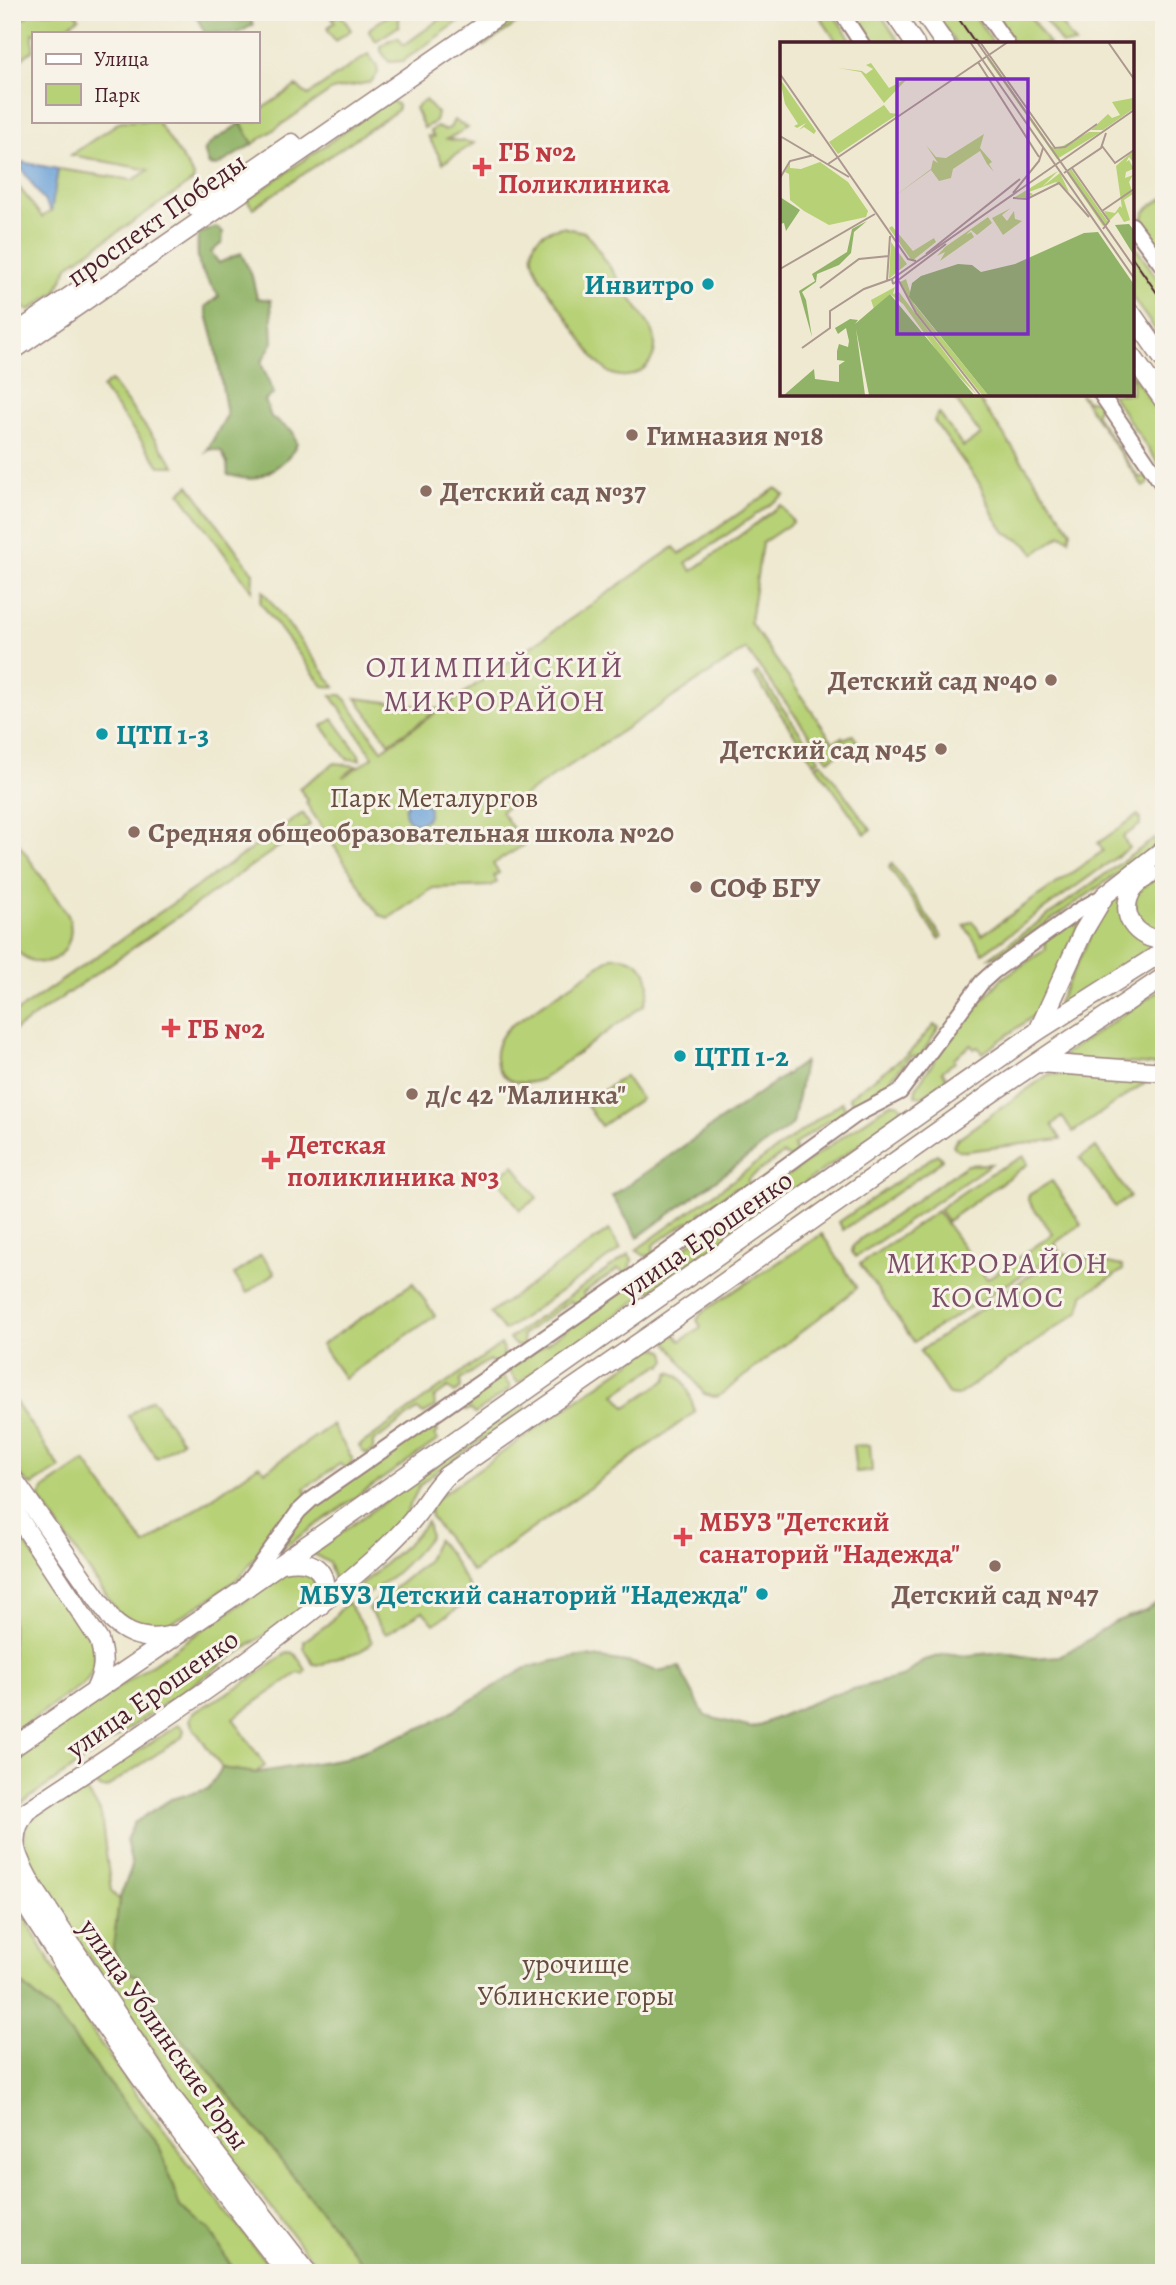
<svg xmlns="http://www.w3.org/2000/svg" width="1176" height="2285" viewBox="0 0 1176 2285" font-family="Alegreya,serif">
<style>
.green{fill:#b7d176;stroke:#807850;stroke-width:2}
.forest{fill:#91b367;stroke:#6e6949;stroke-width:2}
.water{fill:#6aa1d8;stroke:#5a6082;stroke-width:2}
.lines{fill:none;stroke-linecap:round;stroke-linejoin:round}
.minor-casing{stroke:#9c847e;stroke-width:18}
.major-casing{stroke:#9c847e;stroke-width:21}
.minor{stroke:#fff;stroke-width:14}
.major{stroke:#fff;stroke-width:18}
.tram{stroke:#4a1f2b;stroke-width:2}
.health-dot{fill:#e0444e;stroke:#f7f3e8;stroke-width:2.5}
.culture-dot{fill:#0f9aa8;stroke:#f7f3e8;stroke-width:2.5}
.education-dot{fill:#8d6e63;stroke:#f7f3e8;stroke-width:2.5}
.labels{text-anchor:middle;stroke-width:6;stroke-linejoin:round;paint-order:stroke}
.health-label{font-size:28px;font-weight:bold;fill:#be3a42;stroke:#f7f3e8;text-anchor:start}
.street-label{font-size:28px;fill:#4a1f2b;stroke:#f7f3e8}
.culture-label{font-size:28px;font-weight:bold;fill:#0d838f;stroke:#f7f3e8;text-anchor:end}
.education-label{font-size:28px;font-weight:bold;fill:#785e54;stroke:#f7f3e8;text-anchor:start}
.park-label{font-size:28px;fill:#654c3e;stroke:#f7f3e8}
.neighbourhood-label{font-size:30px;letter-spacing:2px;fill:#7c4f68;stroke:#f7f3e8}
.inset-road{fill:none;stroke:#ac988e;stroke-width:2}
.view{fill:#7b2cbf;fill-opacity:0.15;stroke:#7b2cbf;stroke-width:3.5}
.inset-edge{fill:none;stroke:#4a1f2b;stroke-width:3.5}
</style>
<rect width="100%" height="100%" fill="#f7f3e8"/>
<filter id="ink" filterUnits="userSpaceOnUse"><feTurbulence type="fractalNoise" baseFrequency=".0143" numOctaves="2"/><feDisplacementMap in="SourceGraphic" scale="14" xChannelSelector="R" yChannelSelector="G"/><feConvolveMatrix kernelMatrix="1 2 1 2 8 2 1 2 1" color-interpolation-filters="sRGB"/></filter>
<filter id="wash" filterUnits="userSpaceOnUse"><feTurbulence type="fractalNoise" baseFrequency=".00686" numOctaves="4" result="noise"/><feDisplacementMap in="SourceGraphic" scale="28" xChannelSelector="R" yChannelSelector="G"/><feGaussianBlur stdDeviation="1.57" result="paint"/><feColorMatrix in="noise" values="0 0 0 0 0 0 0 0 0 0 0 0 0 0 0 0 0 1.4 0 .05"/><feComposite in="paint" operator="in"/></filter>
<g filter="url(#wash)">
<rect width="100%" height="100%" fill="#eee9d0"/>
<path class="green" d="M32,12h43l4,6 -22,15h-24v17l-17,13 -4,9v-45z
M393,12h12l-6,4v10l-23,15 -7,-9 1,-4z
M450,12h22l-69,49 -14,1 -8,-11v-5l7,-5 10,-4 6,8z
M515,12h18l-49,34 -3,-4 1,-7z
M817,12h15l22,32h-16z
M851,12h28l22,32h-29z
M934,12h38l22,32h-38z
M992,12h35l22,32h-35z
M1039,12h14l22,32h-13z
M340,13l11,17 -16,11 -8,-13 8,-6 -3,-4z
M368,54l9,12 1,7 -7,9 -39,8 -79,54 -12,-21 4,-2h12v-9l39,-26 12,9z
M425,100l12,13 -2,9 -11,6 -9,-20z
M392,101l6,4v5l-145,98 -6,-8 138,-97z
M454,120l14,8 -21,11 27,4 -31,20 -15,-27 6,1 -4,-6 7,-4 7,3 6,-2z
M121,121h36l37,55 -1,5 -124,84 -13,27 -26,18 -5,-1 -13,-20v-111l30,39 9,-6 7,-42 75,11 16,-10 -78,-15z
M1164,198v61c-18,-25 -38,-43 0,-61z
M562,227l22,5 9,10 56,83c3,7 7,13 6,22 -1,21 -26,36 -45,26 -5,-3 -9,-8 -13,-11 -12,-17 -23,-34 -34,-50 -18,-26 -58,-75 -1,-85z
M1132,242l32,46v54l-32,-45z
M1132,374l32,46v52l-53,-78h21z
M111,381l64,85h-15l-58,-78z
M943,394h32l96,137 -2,8 -8,-4 -27,19 -7,-9 -22,-13 -11,-16 -15,-33 -45,-62 5,-8 24,34 18,-12 -26,-36 -11,-3z
M1080,394l7,7 11,-1 2,4 -5,10 43,63h12l-2,7 -5,3z
M189,485l64,88 -1,18 -72,-98z
M776,488l8,7 -98,68 6,8 89,-66 12,17 -31,21 -12,79 83,120 9,-5 1,2 10,-4 5,8 -30,17 -82,-111 -245,162 23,34 -31,19 6,9 -5,3 3,6 -6,4 -58,2 -44,30 -10,-3 -73,-112 2,-2 -9,-13 36,-25 21,3 -13,11 30,-20 -42,-62h11l40,55 292,-203 6,7z
M263,591l72,96 -12,-1 -63,-84z
M757,672l62,87 -5,4 -60,-88z
M356,698l83,11 -50,34z
M333,719l26,36 1,5 -13,-1 -25,-33z
M821,762l50,68 -6,4 -49,-69z
M303,813l7,12 -298,207v-17z
M1138,815l2,4v6l-17,12 6,11 -146,105 -19,-28 8,-4 10,14 121,-84 -5,-8z
M12,834l56,81c9,22 -5,51 -32,47 -10,-2 -17,-9 -24,-16z
M1154,839l1,5 -5,7 -151,105 -9,1z
M892,864l50,73 -3,2 -50,-72z
M1164,868v69l-30,-16 1,-27z
M1127,883l-6,25 36,37 -95,62 -4,-4 47,-98z
M1084,914l-44,97 -57,42 -5,-6 -4,2 -3,-4 -17,13 1,4 -13,9 5,7 -25,19 -7,-1 1,-8 60,-91 9,1 16,-19 45,-30 -2,-9z
M612,957c30,-2 45,20 32,48l-102,74c-40,16 -62,-22 -33,-52z
M1164,987v79l-101,-8 3,-5z
M934,1025l5,2 -19,30 -10,-1 -18,22 5,6 -8,7 -8,-5 -18,13 3,8 -11,-1 -6,-9 61,-45z
M1049,1074l94,3 3,5 -73,50 -11,-15 -10,8 9,14 -94,12c-6,1 -10,0 -14,-6l4,-6z
M625,1076l16,23 -40,27 -16,-23z
M842,1102l3,6 -1,9 -6,6 -9,-3 -35,25 2,9 -6,4 -7,-4 -35,25 1,9 -7,4 -7,-4 -35,25 2,8 -7,4 -6,-4 -36,24 1,10 -9,1 -9,-6z
M891,1103h7l4,4v6l-9,8 -243,171 -10,-14z
M1096,1147l34,50 -15,10 -35,-49z
M937,1154l5,5 -3,4 -96,67 -4,-8z
M1024,1156l4,8 -81,57 -8,-12 50,-35z
M991,1164l-135,93 -4,-5 1,-6 6,-6 108,-75z
M514,1165l23,33 -17,12 -23,-33z
M1052,1181l29,43 -26,19 4,9 -145,90 -54,-78 77,-53 50,68 66,-45 -25,-34 1,-5z
M609,1230l12,19 -117,82 -14,-18z
M822,1234l35,54 -138,108 -5,1 -10,-3 -37,-52 1,-5 7,-3 6,7 20,-14 -4,-7 5,-8z
M1062,1253l60,13 1,4 -40,25 -3,16 -123,85 -8,-1 -29,-44z
M629,1254l3,6 -2,10 -4,3 -8,-4 -35,24 2,9 -7,4 -7,-5 -49,34 2,11h-8l-7,-7z
M261,1255l14,18 -28,20 -13,-18z
M413,1283l22,33 -91,62 -23,-33z
M632,1284l10,13 -124,86 -10,-13z
M501,1344l3,8 -1,8 -8,4 -6,-4 -29,20 1,8 -6,5 -7,-5 -14,10 1,9 -11,7 -7,-4 -44,32v8l-5,4 -5,-2 -4,-6z
M651,1348h8l6,4 2,8 -5,6 -3,-1 -44,29 11,13 40,-27 4,-8c17,5 20,24 25,40l-223,160 -41,-55 -1,-10 3,-6z
M501,1374l10,14 -36,26 -5,-5 -4,2 -6,-10z
M12,1397l48,71 -28,17c-29,-14 -20,-62 -20,-88z
M152,1399l30,42 -25,17 -29,-42z
M523,1403l3,6 -97,68 -9,8 -18,36 -67,60 -6,-18 -17,-10z
M432,1423l6,9 -4,3 4,5 -168,117 38,-48z
M332,1425l21,35 -6,9 -7,-5 -35,24 3,9 -21,19 -48,62 -28,20 -51,32h-20l-17,-10 -84,-122 6,-10 40,-27 60,84 114,-80 6,6z
M870,1445l2,26 -16,1 -3,-26z
M427,1522l3,14c-18,23 -42,47 -68,61l-4,-4 1,-6 51,-46z
M12,1525l81,116c3,17 3,28 -8,41l-73,52z
M437,1540l12,13 26,44 -41,27 -11,-13 -37,23 -18,-25 14,-14 2,2 42,-35z
M290,1570l18,2 6,7v15l-5,10 -297,206v-50z
M347,1602l21,31 4,9c-20,20 -30,8 -49,23l-10,-1 -9,-16v-7l24,-17z
M291,1652l5,3 10,15 -2,4 -6,-1 -65,45 32,48 -10,7 -33,-5 -30,-42 -2,-7 3,-6 50,-29 42,-30z
M178,1725l6,5 -2,7 -76,51h-6l-3,-3v-7z
M83,1787l16,22 2,6 10,76 8,9 -6,48 25,29 22,39 43,47 167,210h-48l-126,-161 -160,-231 -12,-27 1,-27 6,-8z
M15,1910l6,1c18,30 35,62 53,92 60,95 132,182 201,270h-40l-25,-43 -30,-22 -20,-60 -105,-134 -43,-39v-64z"/>
<path class="forest" d="M202,12h43l4,3 4,10 -15,8h-33l-9,-17z
M241,123l12,21 -36,22 -8,-1 -5,-15 8,-8z
M216,227l7,5 -1,11 -11,9 8,11 22,-10 11,23 5,22 14,2 2,42 -12,21 13,31 -9,6 6,17 22,15 4,11c-6,16 -26,30 -42,35 -7,3 -19,-2 -27,-3l-1,-12 -6,-12 -10,-2 -5,3 21,-37 -12,-71 -10,-37 14,-11c-20,-28 -23,-27 -21,-62z
M804,1062l-11,62 -155,113 -26,-41z
M1164,1598v675h-794l-167,-210 -43,-47 -22,-39 -16,-8 -9,-21 6,-48 13,-34 -6,-26 8,-17 37,-24 37,-10 14,-21 33,5 90,-15 85,-34 96,-56 27,-7 34,-5 46,7 24,8 22,-4 26,49 47,12 81,-34 71,-18 18,-15 23,-7 17,2 40,-4 32,6 25,-2 22,-11 31,-22 34,-13z
M12,1975l43,39 105,134 20,60 30,22 25,43h-223z"/>
<path class="water" d="M16,161l42,8 -7,43v-1z
M405 811a12 12 0 1 1 24 0a12 12 0 1 1-24 0Z"/>
</g>
<g filter="url(#ink)">
<g class="lines">
<defs>
<path id="minor" d="M841,12l21,32
M985,12l22,32
M1132,225l32,43
M1101,394l63,93
M244,1586l55,-75 12,-11 321,-223 224,-162 44,-23 82,-110 11,-10 86,-62 26,-15"/>
<path id="major" d="M893,12l22,32
M923,12l22,32
M197,208l95,-65
M1132,314l32,46
M12,336l76,-52
M12,351l491,-339
M1132,356l32,45
M1150,874c-5,4 -13,9 -17,15 -16,25 3,51 31,51
M1038,1031l45,-99 22,-37 59,-46
M1039,1063l125,9
M12,1477l101,144c17,16 38,20 60,14
M12,1508l87,132c6,20 5,31 -4,50
M283,1563c33,-7 50,12 37,43
M12,1748l228,-156 798,-561 126,-80
M26,1812c-21,28 -7,49 8,76l137,208 137,177
M12,1821c123,-82 255,-166 365,-265 14,-13 29,-27 40,-42 10,-13 17,-26 29,-38l207,-143 346,-245 165,-111
M12,1883c83,136 176,265 275,390"/>
</defs>
<use href="#minor" class="minor-casing"/>
<use href="#major" class="major-casing"/>
<use href="#minor" class="minor"/>
<use href="#major" class="major"/>
<path class="tram" d="M954,12l22,32
M1132,257l32,46"/>
</g>
</g>
<g class="health-dot">
<path d="M478.5 156.5h7v7h7v7h-7v7h-7v-7h-7v-7h7z"/>
<path d="M167.5 1017.5h7v7h7v7h-7v7h-7v-7h-7v-7h7z"/>
<path d="M267.5 1149.5h7v7h7v7h-7v7h-7v-7h-7v-7h7z"/>
<path d="M679.5 1526.5h7v7h7v7h-7v7h-7v-7h-7v-7h7z"/>
</g>
<g class="culture-dot">
<circle cx="708" cy="284" r="7"/>
<circle cx="102" cy="734" r="7"/>
<circle cx="680" cy="1056" r="7"/>
<circle cx="762" cy="1594" r="7"/>
</g>
<g class="education-dot">
<circle cx="632" cy="435" r="7"/>
<circle cx="426" cy="491" r="7"/>
<circle cx="1051" cy="680" r="7"/>
<circle cx="941" cy="749" r="7"/>
<circle cx="134" cy="832" r="7"/>
<circle cx="696" cy="887" r="7"/>
<circle cx="412" cy="1094" r="7"/>
<circle cx="995" cy="1566" r="7"/>
</g>
<g class="labels">
<g class="health-label">
<text x="498" y="161">ГБ №2<tspan x="498" dy="32">Поликлиника</tspan></text>
<text x="187" y="1038">ГБ №2</text>
<text x="287" y="1154">Детская<tspan x="287" dy="32">поликлиника №3</tspan></text>
<text x="699" y="1531">МБУЗ "Детский<tspan x="699" dy="32">санаторий "Надежда"</tspan></text>
</g>
<g class="street-label">
<text transform="translate(156 219) rotate(-35)" y="10">проспект Победы</text>
<text transform="translate(706 1234) rotate(-35)" y="10">улица Ерошенко</text>
<text transform="translate(152 1693) rotate(-35)" y="10">улица Ерошенко</text>
<text transform="translate(165 2034) rotate(55)" y="10">улица Ублинские Горы</text>
</g>
<g class="culture-label">
<text x="694" y="294">Инвитро</text>
<text x="116" y="744" text-anchor="start">ЦТП 1-3</text>
<text x="694" y="1066" text-anchor="start">ЦТП 1-2</text>
<text x="748" y="1604">МБУЗ Детский санаторий "Надежда"</text>
</g>
<g class="education-label">
<text x="646" y="445">Гимназия №18</text>
<text x="440" y="501">Детский сад №37</text>
<text x="1037" y="690" text-anchor="end">Детский сад №40</text>
<text x="927" y="759" text-anchor="end">Детский сад №45</text>
<text x="148" y="842">Средняя общеобразовательная школа №20</text>
<text x="710" y="897">СОФ БГУ</text>
<text x="426" y="1104">д/с 42 "Малинка"</text>
<text x="995" y="1604" text-anchor="middle">Детский сад №47</text>
</g>
<g class="park-label">
<text x="434" y="807">Парк Металургов</text>
<text x="576" y="1973">урочище<tspan x="576" dy="32">Ублинские горы</tspan></text>
</g>
<g class="neighbourhood-label">
<text x="495" y="677">ОЛИМПИЙСКИЙ<tspan x="495" dy="34">МИКРОРАЙОН</tspan></text>
<text x="998" y="1273">МИКРОРАЙОН<tspan x="998" dy="34">КОСМОС</tspan></text>
</g>
</g>
<g transform="translate(780 42)">
<rect width="354" height="354" fill="#eee9d0"/>
<path d="M209,15l57,82 2,6 9,4 32,-17h12l-44,27 -70,-100zM91,21l18,25 20,-11 -25,26 -23,-31 -23,-4 24,3 4,3 7,-5 -7,-4zM0,37l36,52 -2,3 -10,-7 -5,3 7,-7 -9,5 -3,-2 4,-2 -13,-20zM353,56v11l-30,21h-12l17,-16 4,4 8,-3 -8,-13zM104,63l6,8 8,1 -60,40 -9,-12zM204,92l-4,14 12,14 -3,2 5,8 -7,-8 -7,-13 -27,18 -2,9 -12,3 -8,-11 -39,28 39,-29 2,-9 5,3 -12,-18 10,12 10,1zM353,109v11l-4,-5 -3,5 3,-2 4,7v2l-7,3 -1,6 8,-3 -4,7 4,12 -9,6 6,20 -6,2 -6,-10 -9,9 -5,-10 11,2 5,-7 2,2 -6,-42zM10,120v6l11,1 19,-7 28,20 20,29 -2,6 -37,8 -25,-14 -14,-11 -1,-26 -4,-2zM291,127l37,53 -5,4 -36,-53zM278,129l-16,16 18,-14 9,19 -13,-10 -27,10 4,2 -6,4 -12,-1zM231,166l-9,7 5,6 7,-10 1,8 7,2 -19,14 -11,-17zM208,175l4,6 -15,12 -6,-5 -5,5 5,-3 3,5 -34,24 5,-9 -8,4 8,-9zM112,184l21,25 21,-13 2,4 -24,19 -23,-33zM111,200l16,22 -17,14h-1zM126,237l8,25 74,91h-6l-64,-80 -18,-33zM115,245l-2,7 6,-2 78,103 -32,-33 -42,-58 -13,-10 -16,15 -3,-9z" fill="#b7d176"/>
<path d="M0,155l20,13 -14,21 -2,-8 -4,1zM87,179l-13,11 -3,21 -12,12 -22,9 -1,8 -14,10 4,8 6,37 -13,-46 16,-10 -3,-7 35,-22 5,-23zM335,183l14,-1 4,5v25zM318,190l35,51v112h-145l-79,-98 3,-14 9,-7 37,-12 14,1 9,7 34,-8 69,-31zM110,252l84,101h-105l-13,-66 9,66h-81l30,-26 1,10 24,3v-17l6,-4 -8,-1v-9l2,-7 9,3 1,-6 -3,-13 -8,6 -3,-6 15,-9 8,1 -3,4z" fill="#91b367"/>
<path class="inset-road" d="M190,0l164,236M197,0l157,225M200,0l75,106 10,-1 32,-23M328,0l26,37M198,20l61,95M0,32l128,185 8,2M0,94l69,41M322,104l13,17 19,-13M48,122l180,-122M292,126l37,53 -6,8M284,131l37,-25 5,-15M0,136l10,-17 24,-6M233,151l26,-32 4,-13M233,156l14,1 32,-16 30,34M322,169l32,-22M146,212l94,-75M0,227l95,-55M107,239l3,-45M119,239l17,32 64,82M113,242l-1,-5 242,-169M113,242l53,-40M40,246l39,-29 30,-3M22,306l28,-20v-17l34,-22 28,-10"/>
<path class="view" d="M117,37h131v255h-131z"/>
<rect width="354" height="354" class="inset-edge"/>
</g>
<rect width="1176" height="2285" fill="none" stroke="#f7f3e8" stroke-width="42"/>
<rect x="32" y="32" width="228" height="91" fill="#f7f3e8" stroke="#b29e9c" stroke-width="2"/>
<rect x="46" y="54" width="35" height="10" fill="#ffffff" stroke="#b29e9c" stroke-width="2"/>
<text x="94" y="66" font-size="21" fill="#4a1f2b">Улица</text>
<rect x="46" y="84" width="35" height="21" fill="#b7d176" stroke="#b29e9c" stroke-width="2"/>
<text x="94" y="102" font-size="21" fill="#4a1f2b">Парк</text>
</svg>
